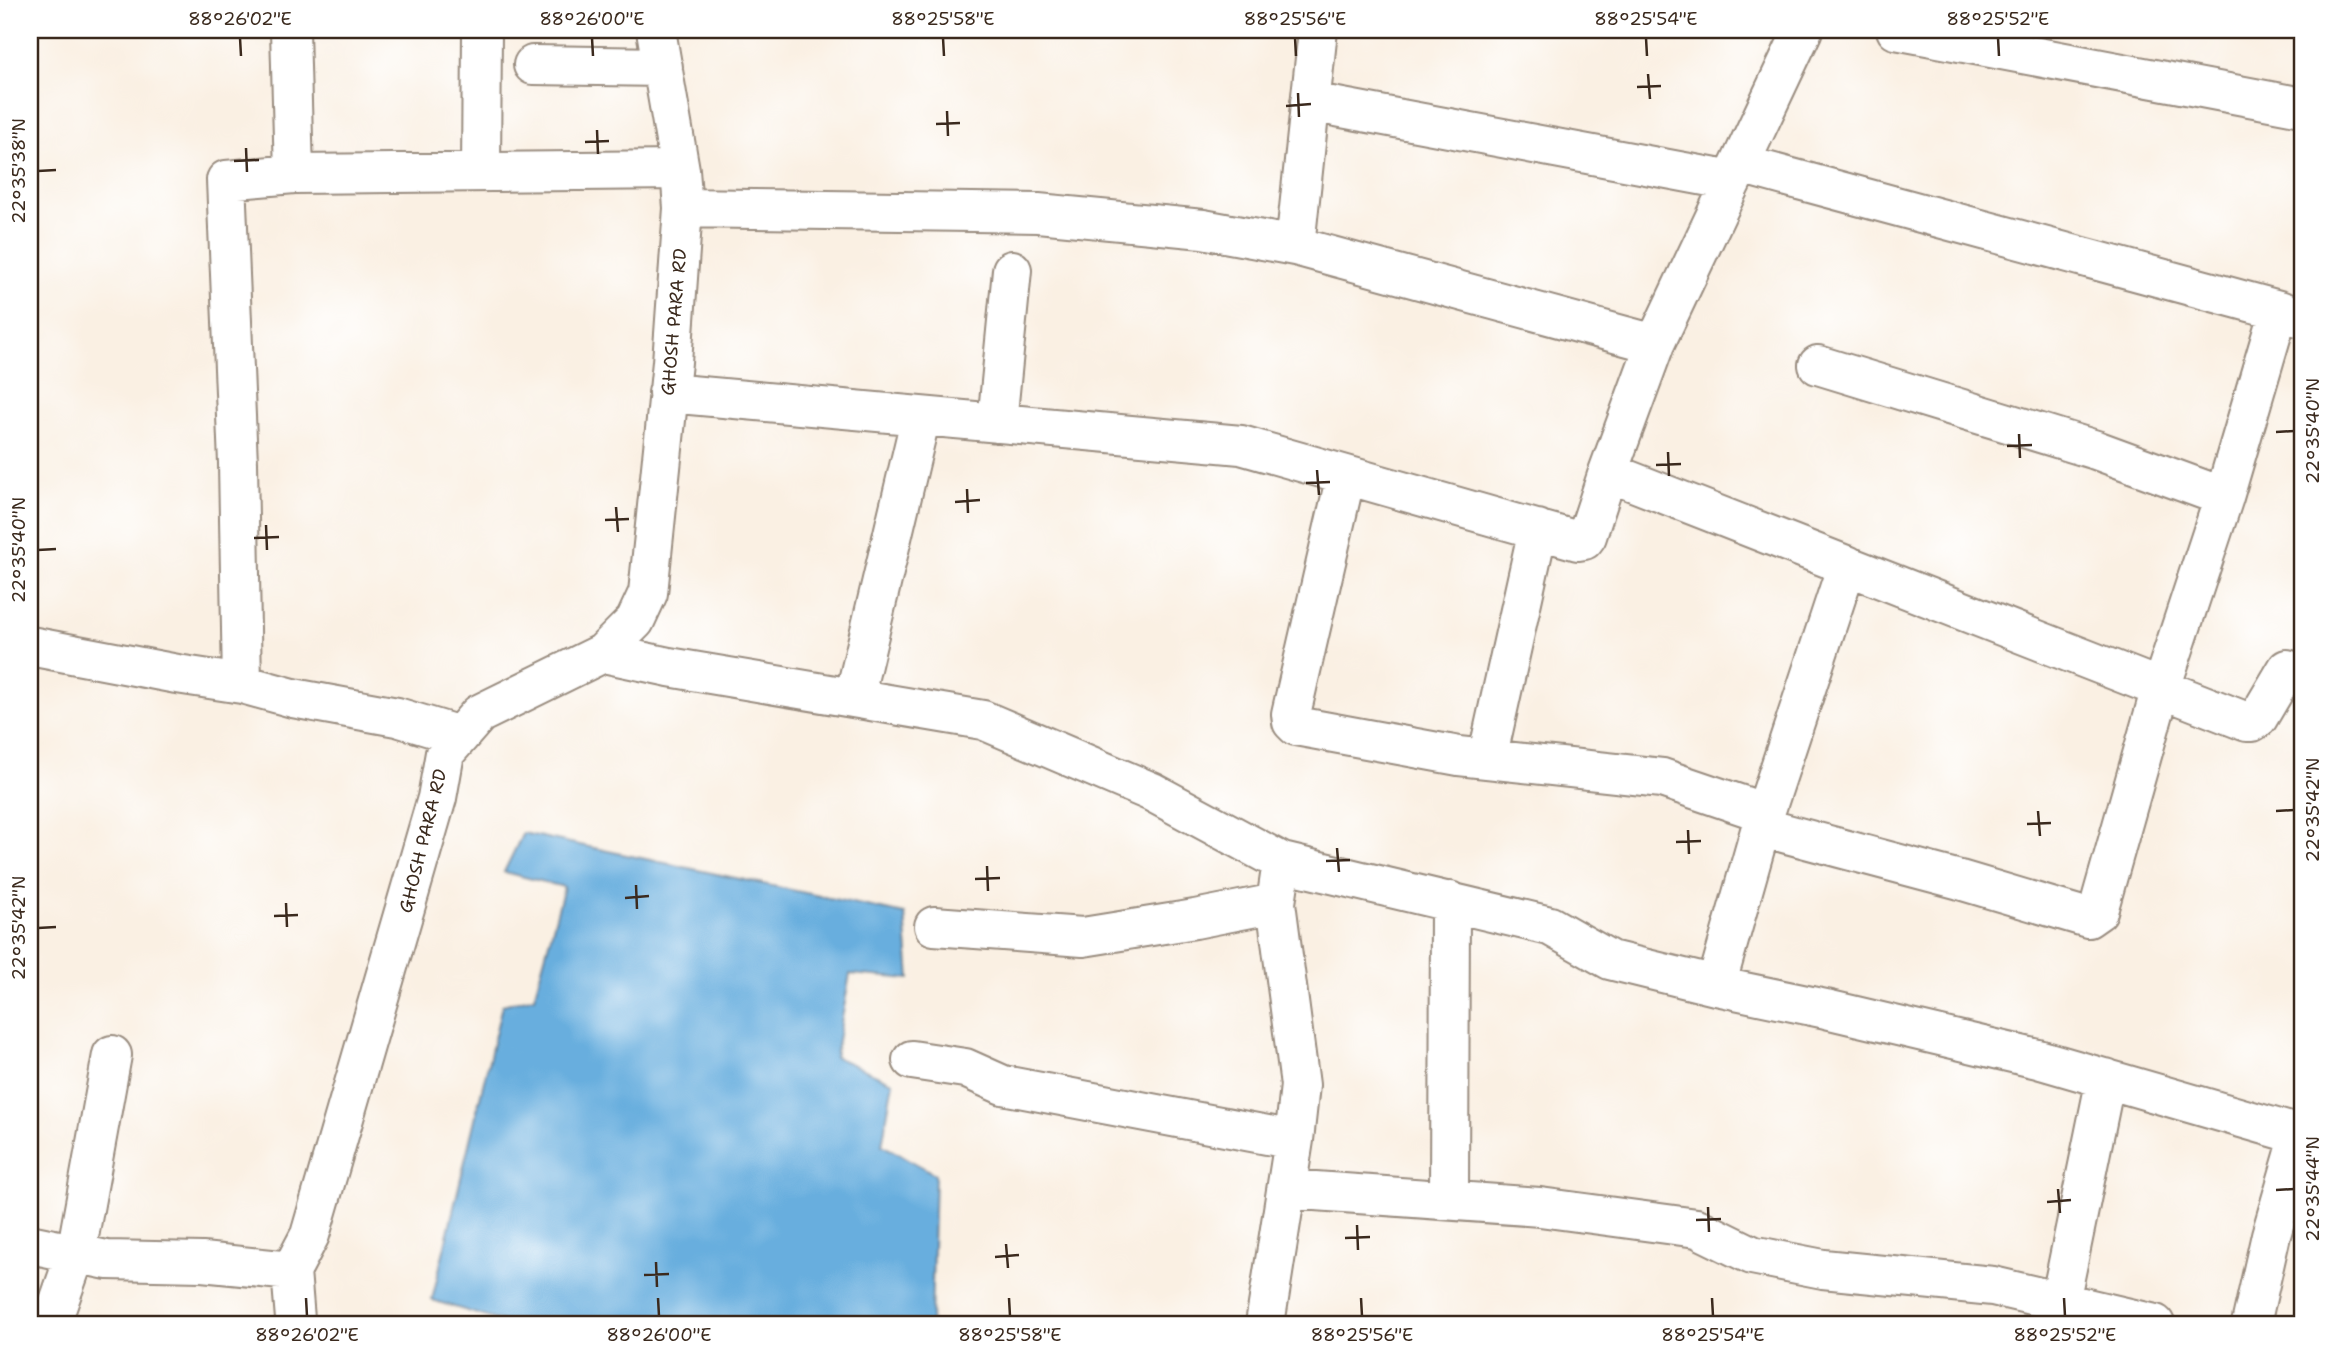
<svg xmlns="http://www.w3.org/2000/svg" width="2332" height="1354" viewBox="0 0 2332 1354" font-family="'Shantell Sans',sans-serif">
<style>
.water{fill:#68aede;stroke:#526c7e;stroke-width:2}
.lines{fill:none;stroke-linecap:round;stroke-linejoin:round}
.minor-casing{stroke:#9a8d80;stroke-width:42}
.minor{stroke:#fff;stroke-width:38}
.ticks{fill:none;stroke:#3b2a1e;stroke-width:2.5}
.labels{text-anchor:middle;stroke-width:7;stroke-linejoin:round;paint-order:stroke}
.street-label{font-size:18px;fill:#3b2a1e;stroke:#fff}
.neatline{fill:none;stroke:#3b2a1e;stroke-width:2.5}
.ticks-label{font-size:18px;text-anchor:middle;fill:#3b2a1e}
</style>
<rect width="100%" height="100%" fill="#fff"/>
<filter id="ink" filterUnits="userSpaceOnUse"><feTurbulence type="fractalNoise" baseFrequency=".0143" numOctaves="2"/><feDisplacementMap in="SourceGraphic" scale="14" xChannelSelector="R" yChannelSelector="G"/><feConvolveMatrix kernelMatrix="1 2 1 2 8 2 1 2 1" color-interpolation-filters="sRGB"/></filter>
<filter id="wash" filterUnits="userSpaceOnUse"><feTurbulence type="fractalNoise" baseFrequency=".00686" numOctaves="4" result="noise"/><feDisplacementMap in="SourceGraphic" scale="28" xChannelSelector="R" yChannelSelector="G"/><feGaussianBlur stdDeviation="1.57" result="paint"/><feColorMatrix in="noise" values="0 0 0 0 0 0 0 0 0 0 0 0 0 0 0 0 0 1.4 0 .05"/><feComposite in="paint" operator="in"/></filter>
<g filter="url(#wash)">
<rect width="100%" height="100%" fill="#faf0e3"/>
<path class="water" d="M523,833l382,81 5,65 -60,-5 -15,83 58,25 -11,63 53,29 -4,150h-422l-77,-24 70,-295 32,-8 30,-110 -60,-15z"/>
</g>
<g filter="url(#ink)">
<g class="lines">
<defs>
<path id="minor" d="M290,30l4,144
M1896,30l406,77
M533,65l130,2
M1310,102l422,79
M1740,164l539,146 23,8
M481,172l1,-142
M683,208l355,5 165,16 92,17 360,98
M1295,246l23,-216
M1818,365l278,85 128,47
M668,393l573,52 337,96 6,-1 3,-4 21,-64 639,250h5l6,-4 29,-49 15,5
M997,423l15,-153
M1608,472l47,-128 148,-314
M1346,475l-55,239 1,8 4,4 163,30 203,22 103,35
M30,646l147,28 65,10 51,14 104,19 63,19
M603,653l66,14 314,53 169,72 130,70 268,64 60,34 106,26 110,23 212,50 262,76 -29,100 -20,89
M242,684l-4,-221 -12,-283 68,-6 386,-4
M854,698l67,-282
M1487,759l51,-230
M1761,827l199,53 128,38 10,-7 63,-223 63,-191 55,-187
M934,926l149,11 112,-18 81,-16
M1716,986l49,-173 82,-248
M912,1060l53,8 38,17 291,55
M1287,1189l253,18 157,21 55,27 71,14 170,17 162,38
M1449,1200l1,-299
M30,1244l77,16 95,2 89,9
M51,1324l25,-71 36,-198
M297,1324l-2,-5 -4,-48 19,-36 127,-437 8,-45 34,-39 124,-61 32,-32 13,-28 24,-231 11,-154 -3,-38 -24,-140
M1265,1324l29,-184 6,-55 -24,-182 6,-41
M2058,1324l2,-22 46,-224"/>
</defs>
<use href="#minor" class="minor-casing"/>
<use href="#minor" class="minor"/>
</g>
</g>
<path class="ticks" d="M240,38l1,18M592,38l1,18M943,38l1,18M1295,38l1,18M1646,38l1,18M1998,38l1,18M1648,74l2,25M1637,87l24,-1M1298,93l1,24M1286,106l25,-2M947,111l1,25M936,124l24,-1M597,130l1,24M585,142l24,-1M246,148l1,24M234,161l25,-1M38,171l18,-1M2276,432l18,-1M2019,434l1,24M2007,446l25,-1M1668,452l1,24M1656,465l25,-1M1317,470l2,25M1306,483l24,-1M967,489l1,24M955,502l25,-2M616,507l2,25M605,520l24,-1M266,525l1,25M254,538l25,-1M38,550l18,-1M2038,811l2,25M2276,811l18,-1M2027,824l24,-1M1688,830l1,24M1676,842l25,-1M1337,848l2,24M1326,861l24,-1M987,866l1,25M975,879l25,-1M636,885l1,24M625,898l24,-2M286,903l1,24M274,916l24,-1M38,928l18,-1M2058,1189l2,24M2276,1190l18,-1M2047,1202l24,-2M1708,1207l1,25M1696,1220l25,-1M1357,1225l1,25M1345,1238l25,-1M1006,1244l2,24M995,1257l24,-2M656,1262l1,25M644,1275l25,-1M306,1298l1,18M658,1298l1,18M1009,1298l1,18M1361,1298l1,18M1712,1298l1,18M2064,1298l1,18"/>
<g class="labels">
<g class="street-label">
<text transform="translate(674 322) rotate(-85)" y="6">GHOSH PARA RD</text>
<text transform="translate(423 841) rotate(-76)" y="6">GHOSH PARA RD</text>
</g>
</g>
<rect width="2332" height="1354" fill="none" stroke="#fff" stroke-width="77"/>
<rect x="38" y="38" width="2256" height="1278" class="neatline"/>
<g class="ticks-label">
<text x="240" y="25">88°26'02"E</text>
<text x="592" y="25">88°26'00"E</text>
<text x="943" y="25">88°25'58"E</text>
<text x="1295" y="25">88°25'56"E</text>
<text x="1646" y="25">88°25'54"E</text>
<text x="1998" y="25">88°25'52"E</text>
<text transform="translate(19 171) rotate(-90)" y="6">22°35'38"N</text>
<text transform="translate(2313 431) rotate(-90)" y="6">22°35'40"N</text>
<text transform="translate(19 550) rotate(-90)" y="6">22°35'40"N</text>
<text transform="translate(2313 810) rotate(-90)" y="6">22°35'42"N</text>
<text transform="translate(19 928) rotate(-90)" y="6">22°35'42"N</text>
<text transform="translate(2313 1189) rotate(-90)" y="6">22°35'44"N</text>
<text x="307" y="1341">88°26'02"E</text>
<text x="659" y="1341">88°26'00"E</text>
<text x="1010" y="1341">88°25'58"E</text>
<text x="1362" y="1341">88°25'56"E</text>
<text x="1713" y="1341">88°25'54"E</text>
<text x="2065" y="1341">88°25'52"E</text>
</g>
</svg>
